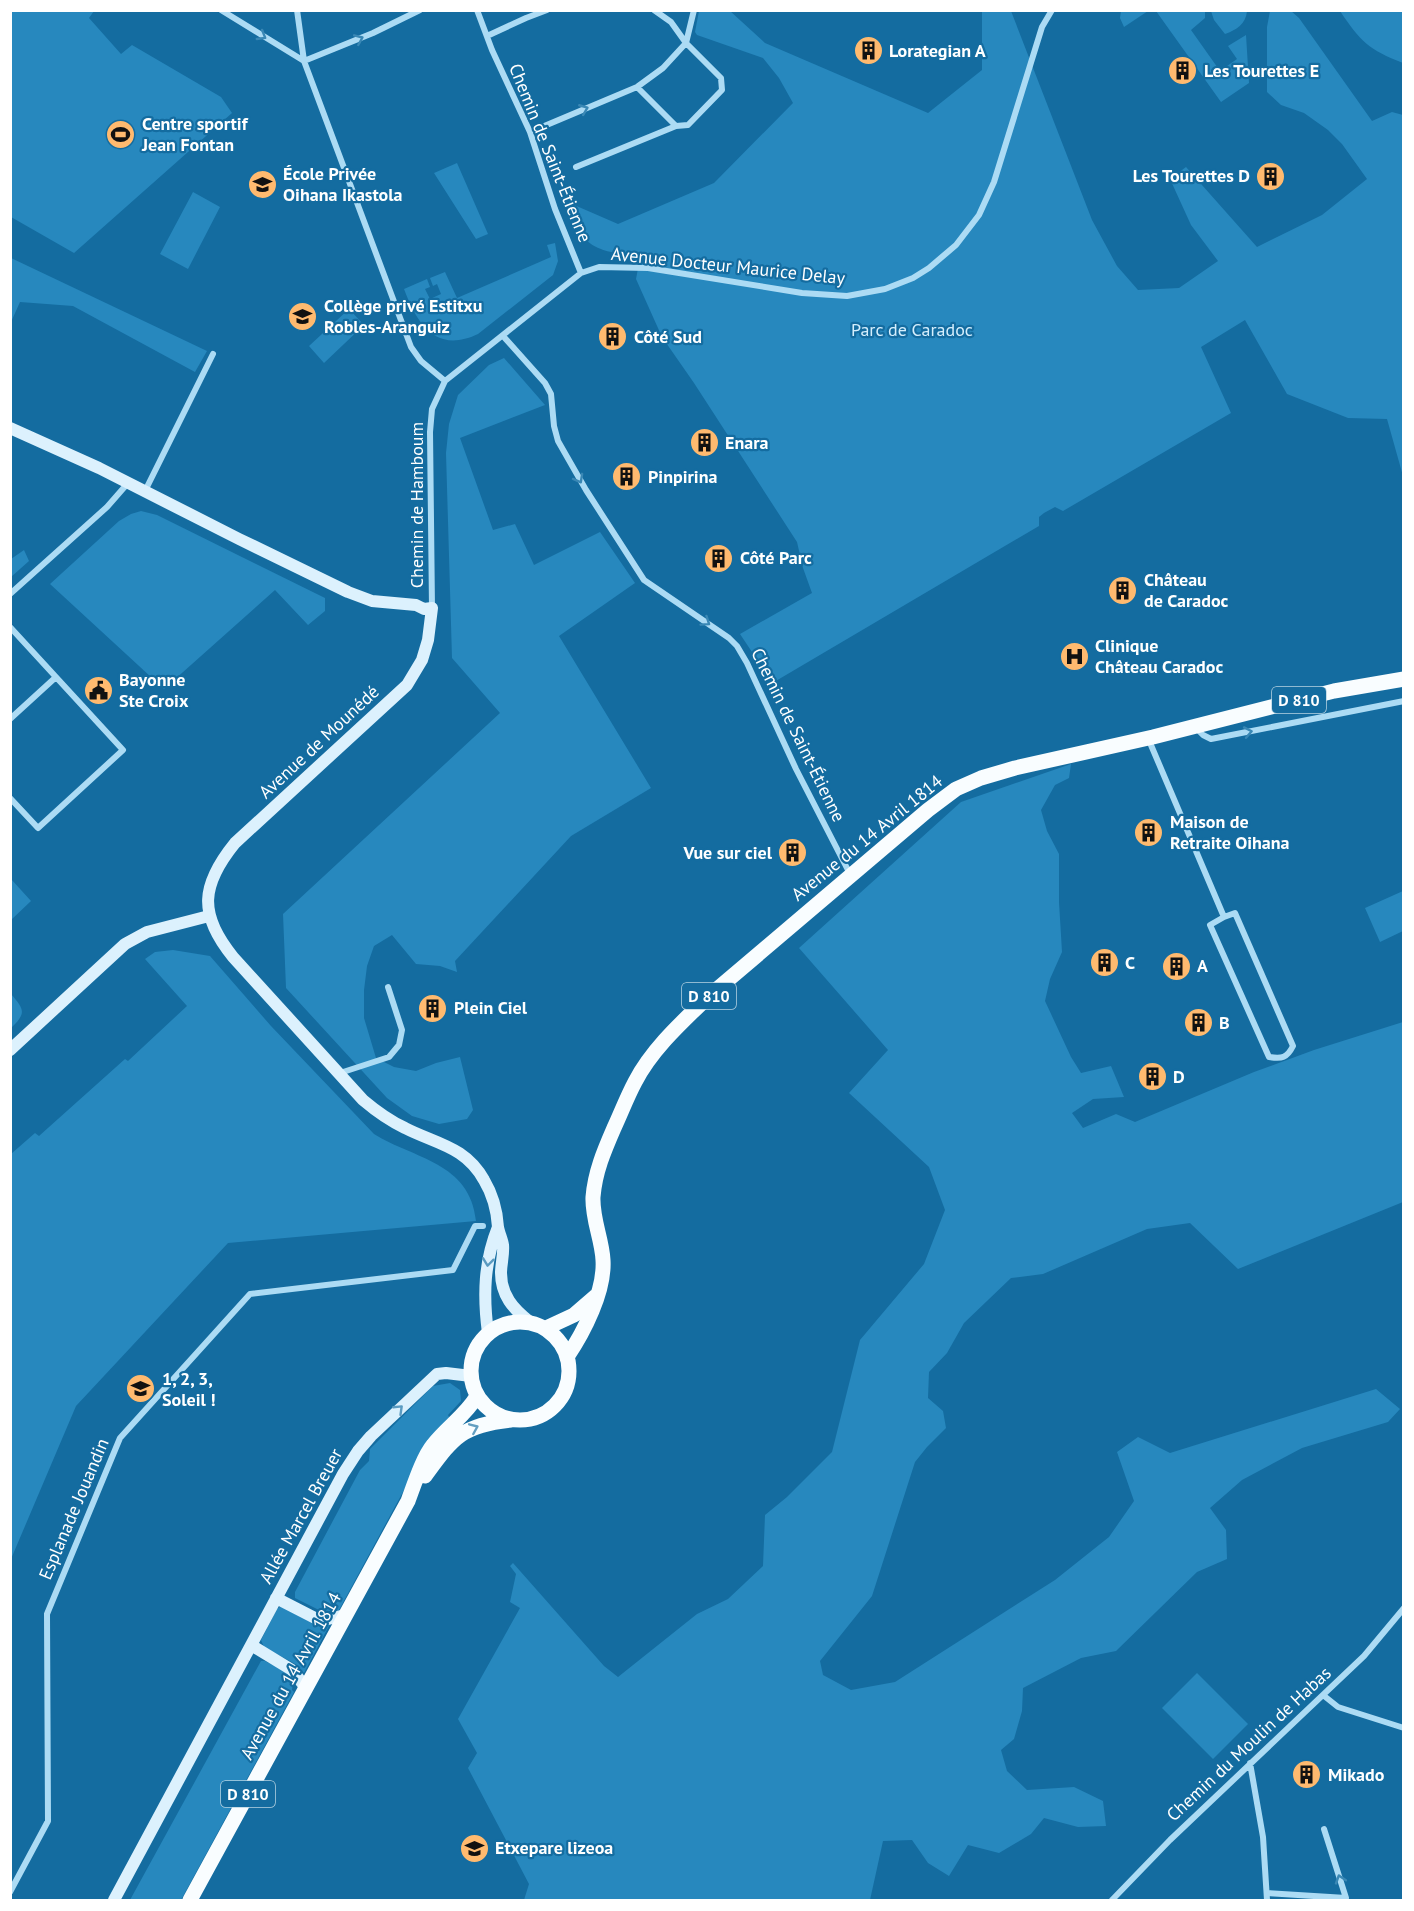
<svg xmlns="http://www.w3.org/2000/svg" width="1414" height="1911" viewBox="0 0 1414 1911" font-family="'PT Sans',sans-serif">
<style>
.green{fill:#2788be}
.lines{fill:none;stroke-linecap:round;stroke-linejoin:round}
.street{stroke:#acdbf4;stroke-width:6}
.secondary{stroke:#dcf1fd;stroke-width:12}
.primary{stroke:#f9fdff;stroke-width:15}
.oneway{stroke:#3a88b5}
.oneway2{stroke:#5a9bc1}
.oneway3{stroke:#649fc1}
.labels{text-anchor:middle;stroke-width:4.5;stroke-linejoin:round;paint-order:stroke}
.shield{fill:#146ca0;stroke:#b8d3e2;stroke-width:1.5}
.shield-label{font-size:16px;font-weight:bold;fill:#fff}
.poi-label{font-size:18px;font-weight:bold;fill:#fff;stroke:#146ca0;text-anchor:start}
.street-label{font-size:18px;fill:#fff;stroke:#146ca0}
.park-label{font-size:18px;fill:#d5effd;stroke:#146ca0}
</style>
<rect width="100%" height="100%" fill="#146ca0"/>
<path class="green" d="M10,11h84l-5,7 32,36 11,-9 89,52 11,16 -158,140 -63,-36z
M699,11h31l35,32 163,70 54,-43v-59h29l81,209 25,46 21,24 41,-2 39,-27 -27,-36 -21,-46 16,-12 71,80 65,-32 45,-36 -25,-35 -14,-14 -24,-17 -23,-8 -14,-13v-65l3,-16h21l8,7 73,103 20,-9 11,3v361l-16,-57 -39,-1 -61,-24 -42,-74 -44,27 30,66 -168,98 -8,-4 -11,6 -5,4v9l-270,159 -11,-24 -18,-27 72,-41 -9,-25 -6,-26 -103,-159 -32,-46 -26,-58 4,-21c-50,-10 -55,-8 -75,-57l53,23 96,-41 79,-80 -14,-25 -16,-20 -66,-23 -2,-3z
M1121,11v-1l27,1 -24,16 -4,-9z
M1156,11h49v7l-14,12 29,41 17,-12 -9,-13 18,-11 3,48 -28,19z
M1211,11h36c-1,13 -11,19 -22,23l-11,-14z
M1340,11h63v52c-34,-13 -43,-22 -63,-52z
M457,163l31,71 -12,5 -42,-66z
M193,192l27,15 -32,62 -28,-15z
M555,243l3,18 -5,14 -75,59c-42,20 -61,-10 -74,-45l23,-10 3,8 -5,2 5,10 11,-5 -4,-10 -4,2 -3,-8 15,-6 12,26 94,-41 -4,-12z
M11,258l196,93 -12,21 -122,-66 -53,-4 -9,20z
M349,309l15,16 -40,38 -15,-17z
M504,358l41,47 -85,33 33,92 22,-6 19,41 66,-33 35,51 -76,53 92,152 -80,48 -116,125 2,11 -17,-6 -24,-2 -24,-29 -18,11 -7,20 -3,24v28l12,40 18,9 22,4 20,-8 24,-6 13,53 -6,9 -28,5 -27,-8 -25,-18 -101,-110 -3,-74 217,-201 -48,-55 -6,-205 3,-29 9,-29 31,-30z
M141,511l16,4 168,83v13l-17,14 -33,-35 -111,99 -114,-105 69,-63 12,-7z
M24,550l5,11 -18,16v-18z
M1071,764l-2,14 -14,7 -14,25 6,21 12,23v48l3,50 -12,27 -5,22 26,56 10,16 30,-7 13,31 -31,2 -21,14 11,15 33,-14 19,8 119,-50 60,-22 89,-28v180l-165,67 -48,-46 -43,6 -104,45 -32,4 -47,45 -17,30 -18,19 -1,26 15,13 3,17 -19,19 -12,15 -43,134 -52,65 3,14 28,15 44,-8 160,-102 54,-43 25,-36 -17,-49 21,-15 32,16 206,-64 24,20 -12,13 -86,26 -60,32 -32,28 16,22 1,29 -30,13 -81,79 -35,7 -58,30 -1,23 -8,28 -13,11 6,21 20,19 47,-3 29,14 3,25 -28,1 -34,-9 -13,16 -32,19 -31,-8 -19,31 -21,-13 -16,-23 -29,1 -13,59h-346l5,-16 -61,-116 9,-15 -19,-34 62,-111 -10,-6 6,-28 -6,-8 3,-3 91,103 14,11 79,-63 31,-15 35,-33 2,-51 22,-18 45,-45 28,-112 64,-76 21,-54 -16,-43 -80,-74 39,-43 -89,-102 162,-146z
M11,879l20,22 -20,19 -1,-40z
M1403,891v40l-23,11 -15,-34z
M173,950l37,6 61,70 103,108c40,25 96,28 102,87l-248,22 -152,163 -65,153v-405l24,-21 4,3 86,-77 3,2 59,-55 -42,-47 10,-7z
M11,994c13,15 16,19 0,34z
M450,1383l10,7 1,11 -13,14 2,4 -20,23 -91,168 -16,2 -28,-14v-6l65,-122 9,-9 1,-12 63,-63z
M281,1606l49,18 -26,49 -7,-8 -33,-18 -3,-7 16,-31z
M261,1661h4c13,7 30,11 27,29l2,2 -113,208h-51z
M1197,1673l51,51 -35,35 -51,-51z"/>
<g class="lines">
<path class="street" d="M221,10l83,51
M297,10l7,51 107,286 10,14 24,20
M477,10l15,40 38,82 25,77 26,64
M487,36l39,-18 21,-8
M304,61l69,-28 47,-23
M637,87l39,39 12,-1 34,-35 -1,-12 -35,-35 -15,-21 -17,-12
M530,132l107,-45 26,-19 23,-25 8,-33
M576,167l100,-41
M503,336l42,47 6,11 3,32 4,15 28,49 58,90 85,58 8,8 10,17 49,106 54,105
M145,491l68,-137
M10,594l97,-87 21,-24
M432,608l-2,-176 2,-23 13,-28 136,-108 18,-6 49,1 154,25 45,3 38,-7 28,-11 16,-10 27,-23 23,-30 15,-33 48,-155 10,-17
M10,627l113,123 -85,78 -28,-30
M10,719l46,-42
M1195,727l8,8 8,4 193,-38
M1148,738l76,179 11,-4 58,133c-6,12 -11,13 -24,11l-59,-132 14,-8
M340,1073l49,-16 10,-12 3,-15 -14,-43
M1323,1695l15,12 66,21
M1250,1763l13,74 4,63
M10,1892l38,-71 -1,-207 73,-176 130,-144 203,-24 22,-44h8
M1267,1893l79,5 -22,-69
M1112,1900l58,-60 194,-184 40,-48"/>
<path class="secondary" d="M10,428l89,40 140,71 109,53 24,9 44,4 8,4 8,-1 -4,32 -6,20 -15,25 -172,158c-34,42 -37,71 -2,114l130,143c13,11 27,21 42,28 31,16 60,18 79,52 9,15 13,30 14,47 1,6 4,12 5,18 1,9 -2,19 -2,28 0,22 12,36 29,49
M10,1050l115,-106 22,-12 62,-16
M488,1333c-5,-38 -4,-71 10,-106
M276,1598l39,20 9,2 21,-5
M251,1645l41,25 14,18
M114,1900l229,-426 15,-23 13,-15 66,-62 9,-1 25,3"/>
<path class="primary" d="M471 1371a49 49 0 1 1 98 0a49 49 0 1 1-98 0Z
M546,1328l28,-13 22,-19
M567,1357c17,-25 38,-66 36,-97 -1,-21 -11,-41 -10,-63 2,-25 11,-46 21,-69 7,-15 13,-31 21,-46 17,-33 47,-60 74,-86l219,-186 28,-21 25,-11 34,-10 138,-31 181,-46 70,-12
M425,1476c28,-38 36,-51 86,-56
M190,1900l218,-399c6,-16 15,-44 25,-56 14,-18 33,-30 44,-49"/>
</g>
<defs><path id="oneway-chevron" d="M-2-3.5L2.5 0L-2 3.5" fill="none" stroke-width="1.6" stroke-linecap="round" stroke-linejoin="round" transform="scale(1.5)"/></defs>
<g class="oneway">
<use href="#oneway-chevron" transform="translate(262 36) rotate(31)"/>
<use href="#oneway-chevron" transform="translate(359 39) rotate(-23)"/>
<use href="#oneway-chevron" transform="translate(584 109) rotate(-22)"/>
<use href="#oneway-chevron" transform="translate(579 479) rotate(61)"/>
<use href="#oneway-chevron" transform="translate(706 622) rotate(34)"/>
<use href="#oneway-chevron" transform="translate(1248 732) rotate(-11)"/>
<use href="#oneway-chevron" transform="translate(1340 1879) rotate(-108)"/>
</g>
<g class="oneway2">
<use href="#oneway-chevron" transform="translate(488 1262) rotate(97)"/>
<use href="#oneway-chevron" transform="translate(399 1409) rotate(-44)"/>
</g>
<use class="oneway3" href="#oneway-chevron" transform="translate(474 1428) rotate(-23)"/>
<defs>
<symbol id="building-disc" viewBox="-11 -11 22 22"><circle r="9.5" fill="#ffba6f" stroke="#146ca0"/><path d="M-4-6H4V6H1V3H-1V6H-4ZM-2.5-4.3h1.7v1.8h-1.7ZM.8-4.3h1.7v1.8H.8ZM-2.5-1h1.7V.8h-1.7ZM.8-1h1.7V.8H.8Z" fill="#111"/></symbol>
<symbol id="stadium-disc" viewBox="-11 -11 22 22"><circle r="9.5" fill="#ffba6f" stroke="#146ca0"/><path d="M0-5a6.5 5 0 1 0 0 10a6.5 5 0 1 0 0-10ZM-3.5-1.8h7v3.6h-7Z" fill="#111"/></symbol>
<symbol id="school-disc" viewBox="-11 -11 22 22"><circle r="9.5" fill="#ffba6f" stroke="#146ca0"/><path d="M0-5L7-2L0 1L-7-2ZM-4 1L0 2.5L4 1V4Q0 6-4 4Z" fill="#111"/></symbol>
<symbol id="hospital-disc" viewBox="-11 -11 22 22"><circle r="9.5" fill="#ffba6f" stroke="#146ca0"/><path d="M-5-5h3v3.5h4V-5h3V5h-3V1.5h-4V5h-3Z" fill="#111"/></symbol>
<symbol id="civic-disc" viewBox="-11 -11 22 22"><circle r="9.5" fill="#ffba6f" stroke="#146ca0"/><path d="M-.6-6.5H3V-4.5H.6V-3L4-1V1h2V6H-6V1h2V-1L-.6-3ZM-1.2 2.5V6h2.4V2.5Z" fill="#111"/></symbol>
</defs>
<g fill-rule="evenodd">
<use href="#building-disc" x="852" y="34" width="33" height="33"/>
<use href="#building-disc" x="1166" y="54" width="33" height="33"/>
<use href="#stadium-disc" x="104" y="118" width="33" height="33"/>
<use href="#building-disc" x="1254" y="160" width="33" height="33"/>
<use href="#school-disc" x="246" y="168" width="33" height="33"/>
<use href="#school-disc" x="286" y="300" width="33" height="33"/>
<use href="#building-disc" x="596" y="320" width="33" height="33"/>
<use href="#building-disc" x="688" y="426" width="33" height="33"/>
<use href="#building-disc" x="610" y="460" width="33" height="33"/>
<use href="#building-disc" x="702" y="542" width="33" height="33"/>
<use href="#building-disc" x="1106" y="574" width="33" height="33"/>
<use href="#hospital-disc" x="1058" y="640" width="33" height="33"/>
<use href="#civic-disc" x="82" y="674" width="33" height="33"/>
<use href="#building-disc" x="1132" y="816" width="33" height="33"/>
<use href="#building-disc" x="776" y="836" width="33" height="33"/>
<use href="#building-disc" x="1088" y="946" width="33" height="33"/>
<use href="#building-disc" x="1160" y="950" width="33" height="33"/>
<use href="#building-disc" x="416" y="992" width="33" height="33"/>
<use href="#building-disc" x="1182" y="1006" width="33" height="33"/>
<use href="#building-disc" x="1136" y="1060" width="33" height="33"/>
<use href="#school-disc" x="124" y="1372" width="33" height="33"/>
<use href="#building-disc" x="1290" y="1758" width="33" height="33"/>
<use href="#school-disc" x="458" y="1832" width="33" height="33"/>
</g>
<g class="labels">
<g class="shield">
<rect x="1272" y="687" width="54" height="26" rx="4.5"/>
<rect x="682" y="983" width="54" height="26" rx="4.5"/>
<rect x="221" y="1781" width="54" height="26" rx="4.5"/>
</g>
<g class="shield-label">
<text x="1299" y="706">D 810</text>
<text x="709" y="1002">D 810</text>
<text x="248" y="1800">D 810</text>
</g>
<g class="poi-label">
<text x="889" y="57">Lorategian A</text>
<text x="1204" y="77">Les Tourettes E</text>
<text x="142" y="130">Centre sportif<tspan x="142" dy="21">Jean Fontan</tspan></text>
<text x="283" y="180">École Privée<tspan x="283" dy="21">Oihana Ikastola</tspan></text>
<text x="1250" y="182" text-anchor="end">Les Tourettes D</text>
<text x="324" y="312">Collège privé Estitxu<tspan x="324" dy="21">Robles-Aranguiz</tspan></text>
<text x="634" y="343">Côté Sud</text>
<text x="725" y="449">Enara</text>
<text x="648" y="483">Pinpirina</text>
<text x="740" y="564">Côté Parc</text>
<text x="1144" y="586">Château<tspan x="1144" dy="21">de Caradoc</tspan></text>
<text x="1095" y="652">Clinique<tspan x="1095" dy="21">Château Caradoc</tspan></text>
<text x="119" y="686">Bayonne<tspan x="119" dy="21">Ste Croix</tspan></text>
<text x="1170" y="828">Maison de<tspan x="1170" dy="21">Retraite Oihana</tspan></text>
<text x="772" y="859" text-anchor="end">Vue sur ciel</text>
<text x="1125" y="969">C</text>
<text x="1197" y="972">A</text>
<text x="454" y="1014">Plein Ciel</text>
<text x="1219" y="1029">B</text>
<text x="1173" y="1083">D</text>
<text x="162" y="1385">1, 2, 3,<tspan x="162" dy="21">Soleil !</tspan></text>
<text x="1328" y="1781">Mikado</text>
<text x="495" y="1854">Etxepare lizeoa</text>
</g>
<g class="street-label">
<text transform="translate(550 153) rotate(68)" y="6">Chemin de Saint-Étienne</text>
<text transform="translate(728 266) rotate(6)" y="6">Avenue Docteur Maurice Delay</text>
<text transform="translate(417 505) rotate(-90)" y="6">Chemin de Hamboum</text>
<text transform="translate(798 735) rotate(64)" y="6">Chemin de Saint-Étienne</text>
<text transform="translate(319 742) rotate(-43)" y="6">Avenue de Mounédé</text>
<text transform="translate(867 838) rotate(-39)" y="6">Avenue du 14 Avril 1814</text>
<text transform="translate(74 1509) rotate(-67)" y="6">Esplanade Jouandin</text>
<text transform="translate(301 1516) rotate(-61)" y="6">Allée Marcel Breuer</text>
<text transform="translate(291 1676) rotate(-61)" y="6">Avenue du 14 Avril 1814</text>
<text transform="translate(1249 1744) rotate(-43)" y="6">Chemin du Moulin de Habas</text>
</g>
<g class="park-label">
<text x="912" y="336">Parc de Caradoc</text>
</g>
</g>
<rect width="1414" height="1911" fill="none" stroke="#ffffff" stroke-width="24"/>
</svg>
